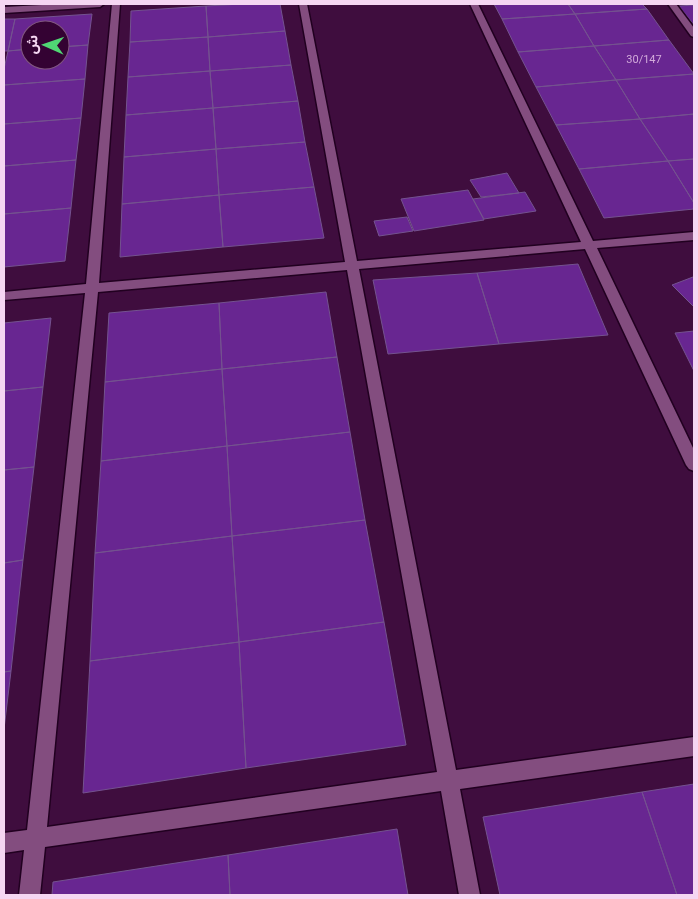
<svg xmlns="http://www.w3.org/2000/svg" width="698" height="899" viewBox="0 0 698 899" font-family="Roboto,'Noto Sans Arabic',sans-serif">
<style>
.building{fill:#682691;stroke:#74528f}
.lines{fill:none;stroke-linecap:round;stroke-linejoin:round}
.street-casing{stroke:#210020;stroke-width:3}
.street{fill:#834d7f;fill-rule:evenodd}
.labels{text-anchor:middle;stroke-width:4;stroke-linejoin:round;paint-order:stroke}
.far-number-label{font-size:11px;fill:#d2aada}
</style>
<rect width="100%" height="100%" fill="#3f0d3e"/>
<path class="building" d="M242,4h38l5,27 -77,6 -2,-31z
M494,4h74l7,10 -73,5z
M568,4h74l5,5 -72,5z
M694,5v20l-15,-19z
M206,6l2,31 -78,5 1,-31z
M647,9l22,31 -75,6 -19,-32z
M92,14l-4,31 -28,2v-17h-30v19l-22,2 7,-32z
M575,14l19,32 -76,6 -16,-33z
M4,19h11l-7,32h-4z
M285,31l6,34 -81,6 -2,-34z
M208,37l2,34 -82,6 2,-35z
M669,40l25,34 -78,6 -22,-34z
M88,45l-3,34 -81,6v-16l4,-18 22,-2v11h30v-13z
M594,46l22,34 -80,7 -18,-35z
M291,65l7,36 -85,7 -3,-37z
M210,71l3,37 -87,7 2,-38z
M694,74v40l-54,5 -24,-39z
M85,79l-4,39 -77,6v-39z
M616,80l24,39 -84,6 -20,-38z
M298,101l7,41 -89,7 -3,-41z
M213,108l3,41 -92,8 2,-42z
M694,114v45l-26,2 -28,-42z
M81,118l-5,42 -72,6v-42z
M640,119l28,42 -89,8 -23,-44z
M305,142l9,45 -95,8 -3,-46z
M216,149l3,46 -97,9 2,-47z
M694,159v44l-26,-42z
M76,160l-5,48 -67,6v-48z
M668,161l26,42v6l-90,9 -25,-49z
M507,173l12,20 -38,4 -11,-17z
M314,187l10,51 -101,9 -4,-52z
M468,190l16,30 -70,11 -13,-32z
M525,192l11,19 -52,8 -11,-20z
M219,195l4,52 -103,10 2,-53z
M71,208l-6,53 -61,6v-53z
M407,217l6,14 -34,5 -5,-15z
M578,264l30,71 -109,9 -22,-71z
M477,273l22,71 -111,10 -15,-74z
M693,277l1,1v29l-22,-22z
M326,292l11,65 -115,12 -3,-66z
M219,303l3,66 -117,13 4,-69z
M51,318l-8,69 -39,4v-68z
M694,331v40l-19,-38z
M337,357l13,75 -123,14 -5,-77z
M222,369l5,77 -126,15 4,-79z
M43,387l-9,80 -30,3v-79z
M350,432l15,88 -133,16 -5,-90z
M227,446l5,90 -137,17 6,-92z
M34,467l-11,93 -19,3v-93z
M365,520l19,102 -145,20 -7,-106z
M232,536l7,106 -149,19 5,-108z
M23,560l-12,111 -7,1v-109z
M384,622l22,123 -160,23 -7,-126z
M239,642l7,126 -163,25 7,-132z
M11,671l-7,58v-57z
M694,784v111h-17l-35,-103z
M642,792l35,103h-177l-17,-78z
M397,829l11,66h-178l-2,-40z
M228,855l2,40h-178l1,-13z"/>
<g class="lines">
<defs>
<path id="street" d="M61,4h43l-4,3 -96,6v-6z
M112,4h8l-21,279 246,-21 -46,-258h8l50,257 224,-19 -111,-238h8l115,237 101,-9v8l-97,8 97,202v21l-5,-2 -3,-4 -101,-216 -226,20 97,501 238,-33v19l-234,33 20,106h-21l-18,-104 -396,56 -5,48h-21l5,-45 -20,3v-20l23,-3 58,-537 -81,7v-8l82,-8zM347,270l90,502 -390,55 51,-535z
M668,4h8l18,24v9l-3,-1z"/>
</defs>
<use href="#street" class="street-casing"/>
<use href="#street" class="street"/>
</g>
<g class="labels">
<g class="far-number-label">
<text x="644" y="63">30/147</text>
</g>
</g>
<rect width="698" height="899" fill="none" stroke="#f5d6f2" stroke-width="10"/>
<g transform="translate(45 45) rotate(272)"><circle r="24" fill="#340233" stroke="#81577f"/>
<path d="M0-4L9 19L0 12L-9 19Z" fill="#50d674"/>
<text y="-8" font-size="14" font-weight="bold" text-anchor="middle" fill="#f5d6f2">ش</text>
</g>
</svg>
